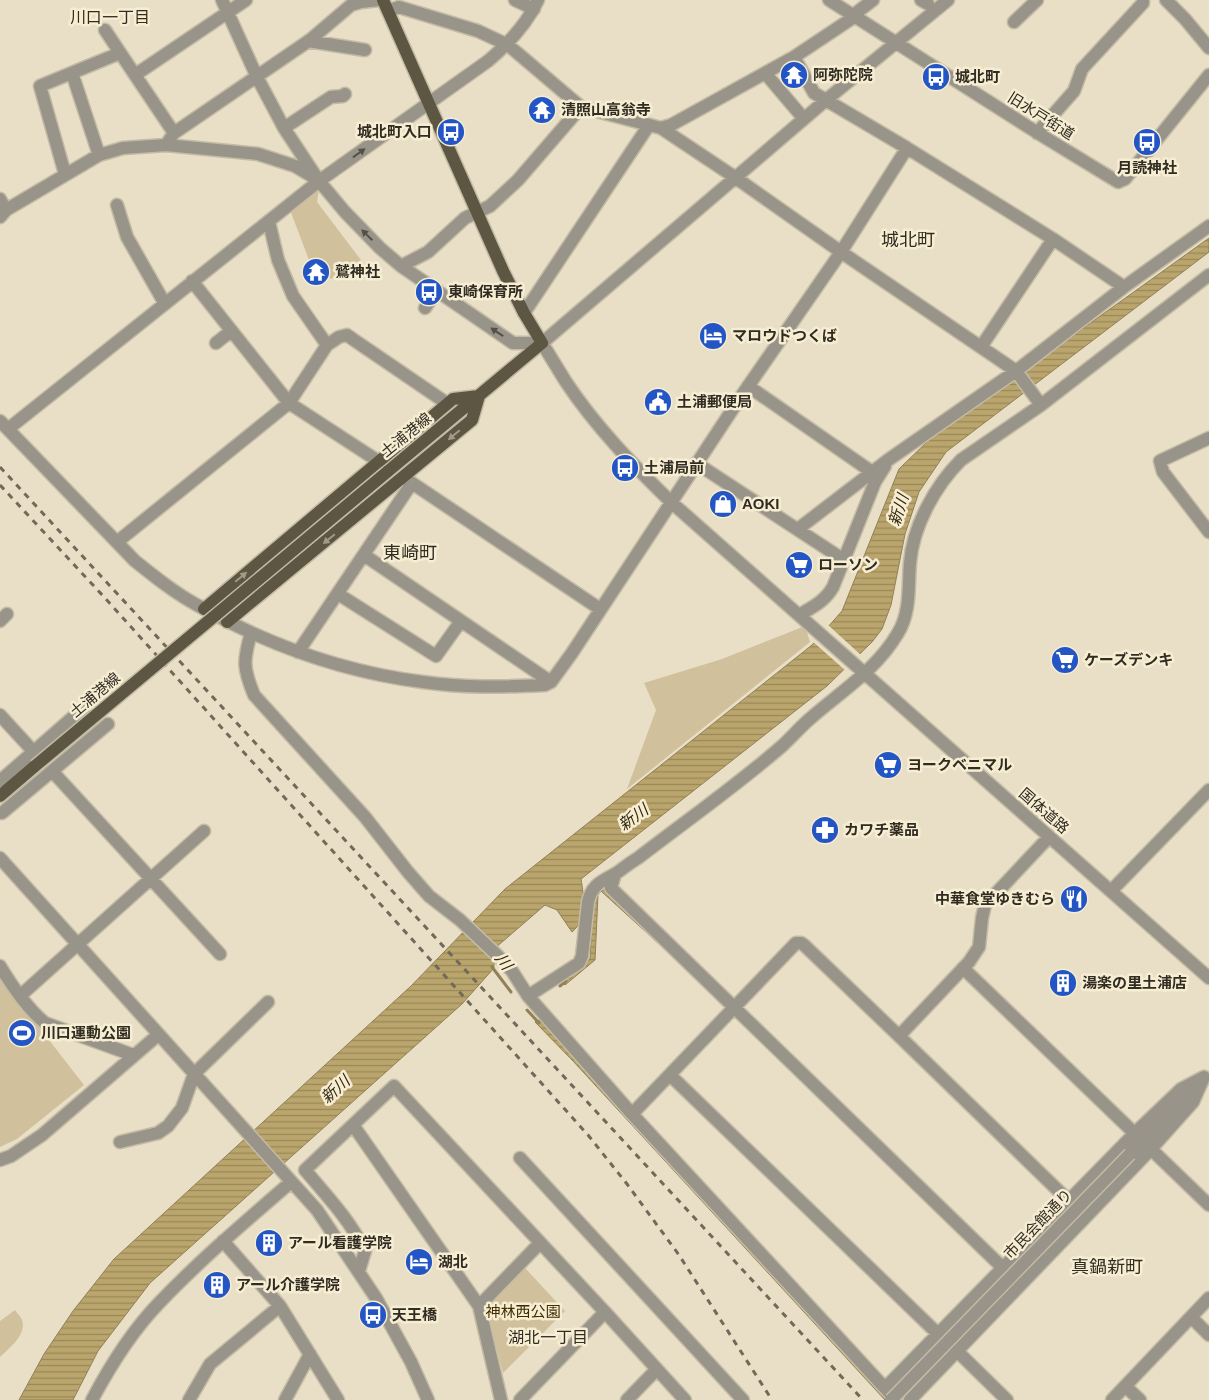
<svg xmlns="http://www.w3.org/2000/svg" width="1209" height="1400" viewBox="0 0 1209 1400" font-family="Arial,'Noto Sans JP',sans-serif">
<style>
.green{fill:#d0c19c}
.water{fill:url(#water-rules);stroke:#918156}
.pier{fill:#e9dfc6}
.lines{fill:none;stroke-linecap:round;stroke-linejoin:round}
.stream{stroke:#918156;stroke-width:3}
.minor-casing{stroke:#c4bba5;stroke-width:15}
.major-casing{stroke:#c4bba5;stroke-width:15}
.minor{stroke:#989489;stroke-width:12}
.major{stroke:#5d5643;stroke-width:12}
.rail{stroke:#706a5b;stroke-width:3;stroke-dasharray:6 6;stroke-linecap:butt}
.minor-bridge-casing{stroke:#c4bba5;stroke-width:15;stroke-linecap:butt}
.major-bridge-casing{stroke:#c4bba5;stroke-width:15;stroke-linecap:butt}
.minor-bridge{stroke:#989489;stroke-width:12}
.major-bridge{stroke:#5d5643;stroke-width:12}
.oneway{fill:#545046}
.oneway2{fill:#a29a84}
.labels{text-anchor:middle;stroke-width:5;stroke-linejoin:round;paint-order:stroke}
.poi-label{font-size:15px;font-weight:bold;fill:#302c22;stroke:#f7edd3;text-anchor:start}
.street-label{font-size:15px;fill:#302c22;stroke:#f7edd3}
.park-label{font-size:15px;fill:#3d2d00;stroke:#f7edd3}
.neighbourhood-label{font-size:16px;fill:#302c22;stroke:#f7edd3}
.water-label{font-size:16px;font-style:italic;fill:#342a10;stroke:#f7edd3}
.quarter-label{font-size:18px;fill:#302c22;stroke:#f7edd3}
</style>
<defs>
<pattern id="water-rules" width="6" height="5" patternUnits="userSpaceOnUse" patternTransform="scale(1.25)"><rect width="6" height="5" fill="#baa56d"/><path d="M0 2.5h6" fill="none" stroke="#988759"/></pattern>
</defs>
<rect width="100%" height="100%" fill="#e9dfc6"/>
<path class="green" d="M319,188l-2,14 44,58 -30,19 -22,-19 -19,-50z
M805,626l5,16 -183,147 29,-79 -12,-27 78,-24z
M0,977l84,108 -67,54 -17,8z
M525,1268l40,43 -62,62 -17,-65z
M15,1310c2,3 6,7 7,10 5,15 -13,28 -22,37v-36z"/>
<path class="water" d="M1209,238v14l-263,200 -27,40 -14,42 -14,71 -9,24 -10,13 -45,44 -246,193c3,18 7,40 -9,53l-15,-22 -12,-5 -51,44v19l-32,36 -312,279 -52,68 -25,49h-54l25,-46 29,-43 41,-52 297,-273 94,-97 307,-244 30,-34 57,-142 34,-33z
M602,885l130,121h-5l-126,-115 -3,4 -3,65 -30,25 -3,-3 28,-23 3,-60z
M539,1020l38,37 306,333 2,10 -312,-339 -38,-39z"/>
<path class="pier" d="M827,624l35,32 -16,15 -34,-30z"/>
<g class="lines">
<path class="stream" d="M492,967l19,25
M560,986l6,-5
M527,1010l12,13"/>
<defs>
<path id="minor" d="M222,0l35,77 27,51 35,53 26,31 35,36 21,18 112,77h29l284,-243 122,-100
M515,0l19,9
M829,0l212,135 77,47 7,-3 84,-104
M921,0l7,4
M1166,0l19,19 24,29
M388,11l11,-4 79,24 30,14 73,62
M852,16l21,-16
M1014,22l23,-22
M105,30l30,45
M308,41l57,9
M794,57l20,36 93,55 146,91 71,48
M72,73l27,82
M765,73l34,40
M284,128l47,-31 12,-1 2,-2
M661,128l10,-3 123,-68 60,-40
M174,133l-39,-58 111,-75
M1037,133l37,-42 8,-22 61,-66v-3
M166,145l8,-12 136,-93 41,-35 10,-3 18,-2
M65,174l-25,-88 80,-33
M0,199l6,11
M117,205l10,32 38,67
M0,217l6,-7 93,-55 24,-7 43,-3 92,9 37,12 20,12
M269,222l9,38 15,36 34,49
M401,266l27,-14 37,-34 25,-12 28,-26 63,-73 80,21 75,50 105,74 175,119 25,34
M192,281l97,122 89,58
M425,308l12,-18
M524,313l125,-188
M216,343l15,-12
M542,343c8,13 16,26 24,39 30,45 67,83 105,120l538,476
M981,347l72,-108
M748,386l124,86
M0,421l135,140c20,16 40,32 62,44 69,39 147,67 226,77 40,6 81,5 122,3l6,-3 21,-29 168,-255 101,-146 66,-104
M8,429l311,-248 169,-120c20,-17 39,-37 50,-61
M1209,438l-49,23 3,11 46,60
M696,463l148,97
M403,477l197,132
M798,529l90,-69 128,-89 108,-84 85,-61
M117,542l172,-139 38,-58 12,-8 8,-2 7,5 91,62
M364,555l187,127
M338,594l98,62 25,-35
M799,615c14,-8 26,-14 34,-28l42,-105 10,-16
M0,621l7,-7
M251,633c-8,28 -8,35 3,62l111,122 43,55 21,24 31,24 39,37 13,14 16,25 104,118 264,286
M298,652l114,-169
M0,715l33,36
M52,771l168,183
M0,781l88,-77
M0,813h2l106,-89
M0,858l317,352 59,88 35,64 17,38
M615,874l-4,14 392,380
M1111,891l98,-101
M0,966c12,20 27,42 45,57l88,32
M963,968l246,237
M21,995l183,-164
M528,996l51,-33 3,-7 6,-54c4,-19 16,-21 30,-30 7,-5 13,-10 20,-14 48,-37 98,-72 144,-112 10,-9 19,-20 30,-29 30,-26 65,-48 86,-84 13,-21 10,-47 12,-70 3,-37 25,-77 51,-103l80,-55 168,-130
M899,1036l170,165
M670,1075l268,259
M632,1114l164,-171h5l3,2 95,91 70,-74 10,-15 3,-29 3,-13 64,-68
M353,1125l126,181 22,94
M120,1142l38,-9 10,-7 14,-18 12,-34 74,-72
M1130,1154l57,-60
M520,1158l223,242
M0,1160l11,-4 31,-21 116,-100
M223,1241l57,65 58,94
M359,1271l6,-20c-15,-31 -38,-55 -60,-81l89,-84 211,226 -85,88
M479,1306l61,-63
M605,1312l80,88
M1191,1317l18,18
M956,1350l51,50
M1125,1386l15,14
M885,1388l254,-259 42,-40 23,-12
M92,1400c18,-34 40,-69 67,-97 41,-43 87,-82 132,-121
M189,1400l21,-36 70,-58
M285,1400l25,-46
M627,1400l30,-31
M910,1400l241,-251 42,-47 11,-25
M1112,1400l97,-102"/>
<path id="major" d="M383,0l120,271 21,42 18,30 -155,129
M204,609l249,-210 26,-3
M227,622l245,-202 7,-24
M0,796l35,-30"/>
</defs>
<use href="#minor" class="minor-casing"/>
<use href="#major" class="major-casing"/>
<use href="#minor" class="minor"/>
<use href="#major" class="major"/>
<path class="rail" d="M0,467l863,933
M0,485l105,113 483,537 39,49 52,71 93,145"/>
<defs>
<path id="minor-bridge" d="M891,1400l239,-246"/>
<path id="major-bridge" d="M35,766l352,-294"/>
</defs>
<use href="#minor-bridge" class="minor-bridge-casing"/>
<use href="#major-bridge" class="major-bridge-casing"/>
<use href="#minor-bridge" class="minor-bridge"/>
<use href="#major-bridge" class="major-bridge"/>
</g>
<defs><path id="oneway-solid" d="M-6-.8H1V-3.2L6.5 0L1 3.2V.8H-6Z" transform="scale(1.25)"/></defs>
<g class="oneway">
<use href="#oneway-solid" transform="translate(359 153) rotate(-36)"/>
<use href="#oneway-solid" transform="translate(367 235) rotate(-135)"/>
<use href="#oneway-solid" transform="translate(497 332) rotate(-146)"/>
</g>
<g class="oneway2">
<use href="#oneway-solid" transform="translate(454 435) rotate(140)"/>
<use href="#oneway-solid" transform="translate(329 539) rotate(141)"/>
<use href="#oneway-solid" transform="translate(241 577) rotate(-40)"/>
</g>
<defs>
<symbol id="temple-disc" viewBox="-11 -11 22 22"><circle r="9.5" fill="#2356c4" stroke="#f7edd3"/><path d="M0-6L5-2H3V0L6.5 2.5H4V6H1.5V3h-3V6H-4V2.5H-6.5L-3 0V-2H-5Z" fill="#fff"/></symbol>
<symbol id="bus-disc" viewBox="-11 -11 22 22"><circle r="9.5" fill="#2356c4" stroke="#f7edd3"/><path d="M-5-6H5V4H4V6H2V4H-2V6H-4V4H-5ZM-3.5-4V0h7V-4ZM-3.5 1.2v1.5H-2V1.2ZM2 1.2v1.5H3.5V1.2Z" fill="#fff"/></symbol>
<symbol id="hotel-disc" viewBox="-11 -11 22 22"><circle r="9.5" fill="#2356c4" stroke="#f7edd3"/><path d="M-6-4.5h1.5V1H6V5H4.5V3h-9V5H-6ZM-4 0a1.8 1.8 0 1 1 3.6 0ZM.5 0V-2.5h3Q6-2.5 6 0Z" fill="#fff"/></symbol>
<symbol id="civic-disc" viewBox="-11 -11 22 22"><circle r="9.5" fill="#2356c4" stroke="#f7edd3"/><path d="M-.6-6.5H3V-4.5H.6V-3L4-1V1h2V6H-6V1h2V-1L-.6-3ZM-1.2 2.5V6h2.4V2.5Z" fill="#fff"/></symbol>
<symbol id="shop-disc" viewBox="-11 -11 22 22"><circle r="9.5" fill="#2356c4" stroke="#f7edd3"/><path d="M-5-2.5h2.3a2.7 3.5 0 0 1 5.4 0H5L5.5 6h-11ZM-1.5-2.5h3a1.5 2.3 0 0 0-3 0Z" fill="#fff"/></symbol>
<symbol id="supermarket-disc" viewBox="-11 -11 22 22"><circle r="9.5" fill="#2356c4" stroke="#f7edd3"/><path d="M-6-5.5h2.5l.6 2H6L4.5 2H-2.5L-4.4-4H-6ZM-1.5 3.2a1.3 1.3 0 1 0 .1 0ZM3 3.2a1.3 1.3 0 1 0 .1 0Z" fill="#fff"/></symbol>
<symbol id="pharmacy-disc" viewBox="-11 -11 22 22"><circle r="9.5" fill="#2356c4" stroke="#f7edd3"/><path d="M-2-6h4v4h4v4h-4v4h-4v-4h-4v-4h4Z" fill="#fff"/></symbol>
<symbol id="restaurant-disc" viewBox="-11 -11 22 22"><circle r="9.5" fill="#2356c4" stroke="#f7edd3"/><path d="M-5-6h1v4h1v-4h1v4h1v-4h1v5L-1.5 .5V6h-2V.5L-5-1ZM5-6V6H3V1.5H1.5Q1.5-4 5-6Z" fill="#fff"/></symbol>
<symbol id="building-disc" viewBox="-11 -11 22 22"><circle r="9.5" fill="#2356c4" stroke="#f7edd3"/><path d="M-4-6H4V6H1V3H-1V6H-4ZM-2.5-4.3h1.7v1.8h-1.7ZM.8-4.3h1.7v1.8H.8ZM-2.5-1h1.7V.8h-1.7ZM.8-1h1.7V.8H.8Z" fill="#fff"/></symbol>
<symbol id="stadium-disc" viewBox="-11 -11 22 22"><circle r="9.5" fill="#2356c4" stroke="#f7edd3"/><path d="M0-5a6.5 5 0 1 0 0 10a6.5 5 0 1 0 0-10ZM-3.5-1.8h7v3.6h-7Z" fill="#fff"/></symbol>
</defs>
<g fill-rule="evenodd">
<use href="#temple-disc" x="778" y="59" width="32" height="32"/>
<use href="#bus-disc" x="920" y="61" width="32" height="32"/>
<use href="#temple-disc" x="526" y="94" width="32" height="32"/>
<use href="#bus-disc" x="435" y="116" width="32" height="32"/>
<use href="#bus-disc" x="1131" y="126" width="32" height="32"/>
<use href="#temple-disc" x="300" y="256" width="32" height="32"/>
<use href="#bus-disc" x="413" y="276" width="32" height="32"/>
<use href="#hotel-disc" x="697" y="320" width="32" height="32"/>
<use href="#civic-disc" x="642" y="386" width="32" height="32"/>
<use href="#bus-disc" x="609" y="452" width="32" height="32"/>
<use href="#shop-disc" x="707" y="488" width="32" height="32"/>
<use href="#supermarket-disc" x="783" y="549" width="32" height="32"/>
<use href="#supermarket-disc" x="1049" y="644" width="32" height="32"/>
<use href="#supermarket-disc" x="872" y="749" width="32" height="32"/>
<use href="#pharmacy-disc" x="809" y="814" width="32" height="32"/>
<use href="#restaurant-disc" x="1058" y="883" width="32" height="32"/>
<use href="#building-disc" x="1047" y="967" width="32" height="32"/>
<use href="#stadium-disc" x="6" y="1017" width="32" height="32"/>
<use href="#building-disc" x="253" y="1227" width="32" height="32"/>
<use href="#hotel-disc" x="403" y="1246" width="32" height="32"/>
<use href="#building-disc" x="201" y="1269" width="32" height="32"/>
<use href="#bus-disc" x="357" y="1299" width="32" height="32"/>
</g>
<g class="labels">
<g class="poi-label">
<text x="813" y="80">阿弥陀院</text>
<text x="955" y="82">城北町</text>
<text x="561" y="115">清照山高翁寺</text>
<text x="432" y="137" text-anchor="end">城北町入口</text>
<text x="1147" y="173" text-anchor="middle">月読神社</text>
<text x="335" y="277">鷲神社</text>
<text x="448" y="297">東崎保育所</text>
<text x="732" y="341">マロウドつくば</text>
<text x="677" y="407">土浦郵便局</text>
<text x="644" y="473">土浦局前</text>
<text x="742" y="509">AOKI</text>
<text x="818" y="570">ローソン</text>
<text x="1084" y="665">ケーズデンキ</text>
<text x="907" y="770">ヨークベニマル</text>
<text x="844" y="835">カワチ薬品</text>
<text x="1055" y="904" text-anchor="end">中華食堂ゆきむら</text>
<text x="1082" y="988">湯楽の里土浦店</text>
<text x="41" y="1038">川口運動公園</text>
<text x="288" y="1248">アール看護学院</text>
<text x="438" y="1267">湖北</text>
<text x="236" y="1290">アール介護学院</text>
<text x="392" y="1320">天王橋</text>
</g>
<g class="street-label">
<text transform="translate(1041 116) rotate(32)" y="5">旧水戸街道</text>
<text transform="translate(406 435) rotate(-39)" y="5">土浦港線</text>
<text transform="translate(95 695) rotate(-40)" y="5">土浦港線</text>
<text transform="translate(1044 811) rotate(41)" y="5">国体道路</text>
<text transform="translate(1038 1224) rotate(-46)" y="5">市民会館通り</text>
</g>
<g class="park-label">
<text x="523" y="1317">神林西公園</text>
</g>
<g class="neighbourhood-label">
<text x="110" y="23">川口一丁目</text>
<text x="548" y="1343">湖北一丁目</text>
</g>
<g class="water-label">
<text transform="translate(898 510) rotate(-72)" y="6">新川</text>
<text transform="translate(633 817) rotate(-36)" y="6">新川</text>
<text transform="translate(504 961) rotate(53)" y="6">川</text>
<text transform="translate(335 1089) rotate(-42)" y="6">新川</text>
</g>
<g class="quarter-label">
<text x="908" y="246">城北町</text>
<text x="410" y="559">東崎町</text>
<text x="1107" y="1273">真鍋新町</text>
</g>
</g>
</svg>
